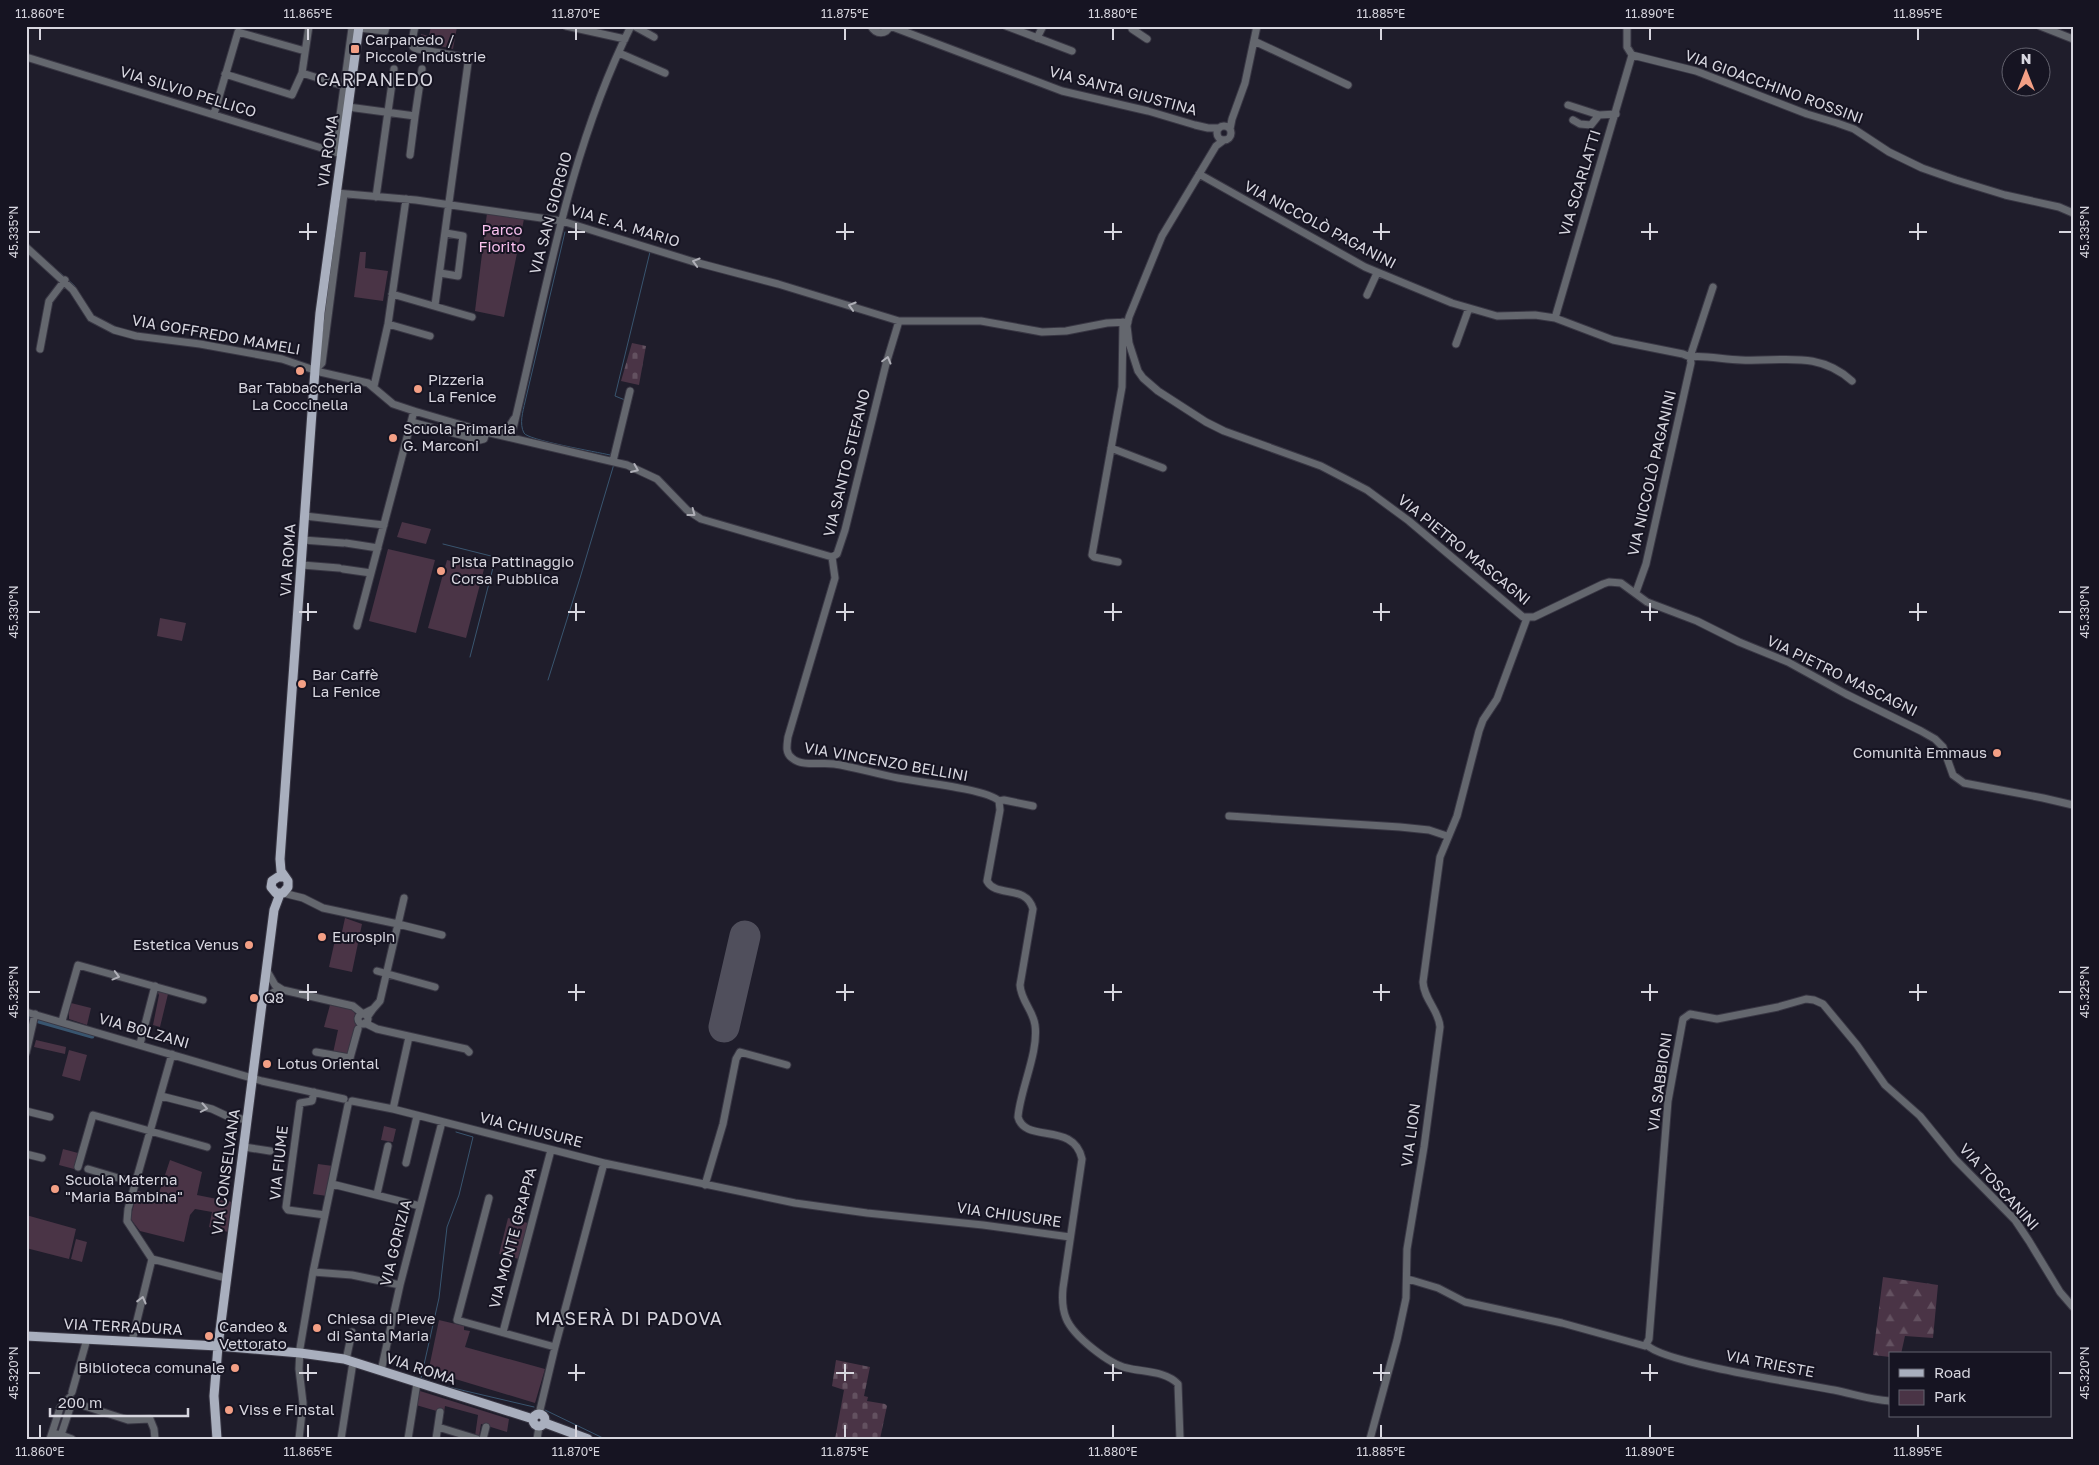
<svg xmlns="http://www.w3.org/2000/svg" width="2099" height="1465" viewBox="0 0 2099 1465" font-family="'Golos Text',sans-serif">
<style>
.forest{fill:url(#forest-firs)}
.cemetery{fill:url(#cemetery-stones)}
.park{fill:#4a3446}
.lines{fill:none;stroke-linecap:round;stroke-linejoin:round}
.stream{stroke:#39556f;stroke-width:1}
.canal{stroke:#39556f;stroke-width:5}
.runway{stroke:#504f5c;stroke-width:31}
.minor-casing{stroke:#393744;stroke-width:9}
.major-casing{stroke:#393744;stroke-width:11}
.minor{stroke:#64676e;stroke-width:7}
.major{stroke:#a9afbe;stroke-width:9}
.oneway{stroke:#afafb7}
.ticks{fill:none;stroke:#d7d6df;stroke-width:2}
.poi-dot{fill:#f39f85;stroke:#161422;stroke-width:2}
.labels{text-anchor:middle;stroke-width:4;stroke-linejoin:round;paint-order:stroke}
.poi-label{font-size:15px;fill:#d7d6df;stroke:#161422;text-anchor:start}
.street-label{font-size:15px;fill:#d7d6df;stroke:#161422}
.park-label{font-size:15px;fill:#f9c1ee;stroke:#161422}
.quarter-label{font-size:18px;letter-spacing:1px;fill:#d7d6df;stroke:#161422}
.neatline{fill:none;stroke:#d7d6df;stroke-width:2}
.ticks-label{font-size:12px;text-anchor:middle;fill:#d7d6df}
</style>
<defs>
<pattern id="forest-firs" width="22" height="20" patternUnits="userSpaceOnUse" patternTransform="scale(1.25)"><rect width="22" height="20" fill="#4a3446"/><path d="M5 1l3.5 6h-7zM16 11l3.5 6h-7z" fill="#635160"/></pattern>
<pattern id="cemetery-stones" width="16" height="16" patternUnits="userSpaceOnUse" patternTransform="scale(1.25)"><rect width="16" height="16" fill="#4a3446"/><path d="M2 7V4a2 2 0 0 1 4 0v3zM10 15v-3a2 2 0 0 1 4 0v3z" fill="#635160"/></pattern>
</defs>
<rect width="100%" height="100%" fill="#1f1d2b"/>
<path class="forest" d="M1883,1277l55,8 -5,53 -28,-2 -4,18h-11v3l-17,-2z"/>
<path class="cemetery" d="M632,343l14,3 -7,39 -18,-4z
M836,1360l34,7 -6,29 4,1 -1,4 18,3 2,2 -7,33h-45l9,-49 -12,-4z"/>
<path class="park" d="M431,26l26,1 -4,22 -31,-7 -1,-8 8,2z
M487,213l37,6 -20,98 -29,-6z
M360,252h6l-1,16 23,3 -5,30 -29,-4z
M402,522l29,7 -5,15 -29,-7z
M388,549l47,11 -19,73 -47,-12z
M447,560l37,9 -18,69 -38,-10z
M160,618l26,5 -4,18 -25,-5z
M345,918l17,6 -10,48 -23,-5 8,-36 5,1z
M157,991l11,3 -8,33 -7,-2 6,-30z
M71,1003l20,5 -4,17 -18,-6v-7z
M330,1005l23,5c8,11 0,33 -4,45l-16,-2 5,-23 -14,-3z
M36,1040l30,7 -1,7 -31,-7z
M69,1050l18,5 -7,26 -18,-5z
M384,1126l12,3 -3,13 -12,-2z
M63,1149l15,4 -4,16 -15,-4z
M170,1160l32,12 -5,23 35,7 -4,30 -19,-5 3,-15 -17,-3 -5,6 -6,27 -44,-11 -10,-13 8,-27 20,5z
M318,1164l15,2 -6,30 -14,-2z
M26,1215l50,14 -7,30 -43,-11z
M508,1218l20,5 -9,36 -20,-5z
M76,1239l11,3 -5,20 -11,-3z
M439,1320l25,6v4l6,1 -5,16 80,22 -10,34 -103,-31 -3,-4z
M420,1391l89,28 -2,13 -26,-8 -2,13 -4,-1 3,-21 -33,-9 -3,20 -3,-1 1,-13 -24,-7 2,-13z"/>
<g class="lines">
<path class="stream" d="M565,232l-40,170c-2,9 -6,22 -1,31 3,7 73,19 86,22l2,-3
M26,243l49,43
M625,400l-10,-4 35,-144
M443,544l48,12 4,4 -25,97
M548,680l32,-102 34,-114
M456,1132l17,5 -14,58 -12,32 -8,71 -18,80 19,7 94,22
M545,1410l60,29"/>
<path class="canal" d="M26,1017h2
M39,1021l53,15"/>
<path class="runway" d="M724,1027l21,-91"/>
<defs>
<path id="minor" d="M415,26l-3,15 1,6 4,2 47,8 4,6 -33,242
M566,26l59,13
M634,26l20,11
M871,26c5,9 15,9 19,0
M890,26l172,65 86,20 47,14 13,3h11
M1006,26l66,25
M1132,26v3l15,10
M1627,26v21l5,8 64,16 111,43 30,9 17,6 35,23 33,16 34,12 49,15 54,12 14,6
M2040,26l33,13
M359,28l26,3 1,-5
M1037,38l6,-12
M1254,41l94,44
M619,53l46,20
M26,57l315,97
M302,73l7,-47
M225,74l67,21 10,-22 48,15
M1568,105l31,10 17,-1
M348,107l67,9 7,-47
M214,114l24,-82 67,19
M1573,120l7,4 11,1 8,-10
M1217 133a7 7 0 1 1 14 0a7 7 0 1 1-14 0Z
M1230,129l2,-10 13,-36 12,-57
M1224,140l-8,6 -54,90 -33,81 -2,9 2,17 9,28 5,7 15,13 48,31 18,9 97,35 46,24 42,31 114,96h11l69,-33 6,-2 12,1 26,19 50,19 42,21 49,20 58,32 75,37 14,8 8,8 10,28 11,8 79,15 30,7
M335,152l17,-124
M410,155l5,-39
M1199,174l166,93 87,36 45,13 38,-1 20,3 58,22 70,14 7,3c16,-2 35,3 51,3 41,2 77,-10 111,21
M336,193l80,7 146,21 129,40 87,23 121,37h82l61,11 24,-1 41,-8 21,-1
M376,197l18,-128
M26,247l47,43 18,28 23,12 22,6 64,8 82,15 38,13 48,11 25,21 21,7 72,21 141,33 30,14 30,31 14,9 131,38
M440,273l18,3 5,-40 -17,-3
M392,294l80,23
M1367,295l10,-22
M1555,318l77,-263
M388,324l42,12
M1456,344l13,-36
M40,349l9,-48 16,-21
M315,370l7,-7 22,-169
M374,386l14,-62 18,-125
M411,422l69,18 4,-1 2,-7
M501,435l8,-8 5,-8
M511,437c34,-138 56,-283 120,-411
M1111,448l52,20
M613,461l17,-70
M305,516l79,9
M303,540l40,3
M346,543l32,5
M832,557l3,21 -47,159c-1,8 -3,16 4,21 10,9 30,4 42,6 21,3 42,10 64,14 20,4 89,11 101,23l5,-1 29,6
M832,557l5,-3 8,-24 41,-166 13,-43
M1118,562l-24,-5 -2,-2 30,-168 1,-65
M302,565l37,3
M343,569l28,4
M1636,592l10,-28 45,-201 -1,-6 23,-70
M357,626l57,-215
M999,801l1,9 -13,71c9,17 39,3 46,28l-13,76c1,16 13,25 15,40 4,27 -15,65 -17,92 7,27 56,4 64,42l-19,129c-1,10 -1,20 3,30 7,18 43,46 61,50 16,4 39,3 51,16l2,55
M1229,816l171,11 29,3 18,6
M283,893l20,5 20,10 75,16 -18,77 -7,8
M404,898l-6,26 44,11
M267,971l8,14 8,5 70,16 10,8 10,-5 -5,7
M377,971l58,16
M263,1001l11,-9 9,-2
M26,1012l236,69 82,18
M358 1019a5 5 0 1 1 10 0a5 5 0 1 1-10 0Z
M62,1021l16,-56 125,35
M365,1023l12,6 89,20 3,3
M140,1044l15,-58
M316,1052l34,6 8,-29
M26,1053l9,-39
M172,1054l-44,155 -1,12 25,38 74,19
M314,1092l-2,9 -12,2 -14,104 2,3 37,5
M161,1096l51,13 15,7 20,4
M352,1101l41,8 211,54 191,40 72,10 116,12 87,12
M393,1109l16,-72
M26,1111l24,6
M244,1147l26,4
M26,1154l16,4
M406,1163l11,-47
M78,1167l15,-52 114,32
M88,1169l47,14
M332,1184l88,22
M705,1185l18,-61 13,-65 4,-7 47,13
M377,1194l11,-48
M489,1198l-32,122 98,27
M313,1272l39,3 48,10
M1408,1279l30,9 27,14 97,21 83,23 4,-7 19,-238 15,-82 7,-5 27,5 61,-12 28,-8 8,1 9,4 34,41 28,40 35,31 35,43 60,61 14,21 31,51 13,15
M503,1332l48,-182
M132,1341l20,-82
M1647,1345c16,18 156,39 187,45 20,4 36,10 56,11
M346,1360l6,-28
M381,1371l19,-86 42,-163
M72,1392l15,-53
M72,1402l56,18 22,-1 4,10 1,10
M539,1414l16,-67 49,-184
M438,1427l39,12
M52,1433l9,2 11,-33 -4,-3
M61,1435l11,4
M50,1439l10,-31 10,-11
M299,1439l4,-36 -4,-34 1,-21 13,-76 35,-167
M341,1439l12,-77
M408,1439l9,-56
M436,1439l4,-27
M483,1439l3,-12
M537,1439l2,-12
M1370,1439l27,-99 9,-42 1,-49 17,-102 16,-120c-1,-17 -16,-27 -17,-45l17,-125 17,-41 22,-85 4,-11 14,-21 30,-81"/>
<path id="major" d="M283,877h-5l-6,4 -1,6 5,6h7l5,-6v-6l-7,-10 -1,-12 35,-489 5,-57 39,-287
M26,1336l192,10 82,7 44,6 189,60
M533 1420a6 6 0 1 1 12 0a6 6 0 1 1-12 0Z
M545,1423l43,16
M217,1439l-3,-43 4,-50 56,-436 6,-16"/>
</defs>
<use href="#minor" class="minor-casing"/>
<use href="#major" class="major-casing"/>
<use href="#minor" class="minor"/>
<use href="#major" class="major"/>
</g>
<defs><path id="oneway-chevron" d="M-2-3.5L2.5 0L-2 3.5" fill="none" stroke-width="1.6" stroke-linecap="round" stroke-linejoin="round" transform="scale(1.25)"/></defs>
<g class="oneway">
<use href="#oneway-chevron" transform="translate(696 262) rotate(-164)"/>
<use href="#oneway-chevron" transform="translate(852 306) rotate(-163)"/>
<use href="#oneway-chevron" transform="translate(887 360) rotate(-75)"/>
<use href="#oneway-chevron" transform="translate(635 469) rotate(23)"/>
<use href="#oneway-chevron" transform="translate(692 513) rotate(37)"/>
<use href="#oneway-chevron" transform="translate(116 976) rotate(15)"/>
<use href="#oneway-chevron" transform="translate(204 1108) rotate(11)"/>
<use href="#oneway-chevron" transform="translate(142 1300) rotate(-76)"/>
</g>
<path class="ticks" d="M40,28v12M308,28v12M576,28v12M845,28v12M1113,28v12M1381,28v12M1650,28v12M1918,28v12M308,223v17M576,223v17M845,223v17M1113,223v17M1381,223v17M1650,223v17M1918,223v17M28,232h12M299,232h18M568,232h17M836,232h18M1104,232h18M1373,232h17M1641,232h17M1909,232h18M2059,232h13M308,603v18M576,603v18M845,603v18M1113,603v18M1381,603v18M1650,603v18M1918,603v18M28,612h12M299,612h18M568,612h17M836,612h18M1104,612h18M1373,612h17M1641,612h17M1909,612h18M2059,612h13M308,984v17M576,984v17M845,984v17M1113,984v17M1381,984v17M1650,984v17M1918,984v17M28,992h12M299,992h18M568,992h17M836,992h18M1104,992h18M1373,992h17M1641,992h17M1909,992h18M2059,992h13M308,1364v17M576,1364v17M845,1364v17M1113,1364v17M1381,1364v17M1650,1364v17M28,1373h12M299,1373h18M568,1373h17M836,1373h18M1104,1373h18M1373,1373h17M1641,1373h17M2059,1373h13M40,1425v13M308,1425v13M576,1425v13M845,1425v13M1113,1425v13M1381,1425v13M1650,1425v13M1918,1425v13"/>
<g class="poi-dot">
<rect x="350" y="44" width="10" height="10" rx="2.5"/>
<circle cx="300" cy="371" r="5"/>
<circle cx="418" cy="389" r="5"/>
<circle cx="393" cy="438" r="5"/>
<circle cx="441" cy="571" r="5"/>
<circle cx="302" cy="684" r="5"/>
<circle cx="1997" cy="753" r="5"/>
<circle cx="322" cy="937" r="5"/>
<circle cx="249" cy="945" r="5"/>
<circle cx="254" cy="998" r="5"/>
<circle cx="267" cy="1064" r="5"/>
<circle cx="55" cy="1189" r="5"/>
<circle cx="317" cy="1328" r="5"/>
<circle cx="209" cy="1336" r="5"/>
<circle cx="235" cy="1368" r="5"/>
<circle cx="229" cy="1410" r="5"/>
</g>
<g class="labels">
<g class="poi-label">
<text x="365" y="45">Carpanedo /<tspan x="365" dy="17">Piccole Industrie</tspan></text>
<text x="428" y="385">Pizzeria<tspan x="428" dy="17">La Fenice</tspan></text>
<text x="300" y="393" text-anchor="middle">Bar Tabbaccheria<tspan x="300" dy="17">La Coccinella</tspan></text>
<text x="403" y="434">Scuola Primaria<tspan x="403" dy="17">G. Marconi</tspan></text>
<text x="451" y="567">Pista Pattinaggio<tspan x="451" dy="17">Corsa Pubblica</tspan></text>
<text x="312" y="680">Bar Caffè<tspan x="312" dy="17">La Fenice</tspan></text>
<text x="1987" y="758" text-anchor="end">Comunità Emmaus</text>
<text x="332" y="942">Eurospin</text>
<text x="239" y="950" text-anchor="end">Estetica Venus</text>
<text x="264" y="1003">Q8</text>
<text x="277" y="1069">Lotus Oriental</text>
<text x="65" y="1185">Scuola Materna<tspan x="65" dy="17">"Maria Bambina"</tspan></text>
<text x="327" y="1324">Chiesa di Pieve<tspan x="327" dy="17">di Santa Maria</tspan></text>
<text x="219" y="1332">Candeo &amp;<tspan x="219" dy="17">Vettorato</tspan></text>
<text x="225" y="1373" text-anchor="end">Biblioteca comunale</text>
<text x="239" y="1415">Viss e Finstal</text>
</g>
<g class="street-label">
<text transform="translate(1774 87) rotate(20)" y="5">VIA GIOACCHINO ROSSINI</text>
<text transform="translate(1123 91) rotate(15)" y="5">VIA SANTA GIUSTINA</text>
<text transform="translate(188 92) rotate(17)" y="5">VIA SILVIO PELLICO</text>
<text transform="translate(328 151) rotate(-82)" y="5">VIA ROMA</text>
<text transform="translate(1580 183) rotate(-73)" y="5">VIA SCARLATTI</text>
<text transform="translate(551 213) rotate(-75)" y="5">VIA SAN GIORGIO</text>
<text transform="translate(1320 225) rotate(28)" y="5">VIA NICCOLÒ PAGANINI</text>
<text transform="translate(625 226) rotate(17)" y="5">VIA E. A. MARIO</text>
<text transform="translate(216 335) rotate(10)" y="5">VIA GOFFREDO MAMELI</text>
<text transform="translate(847 463) rotate(-76)" y="5">VIA SANTO STEFANO</text>
<text transform="translate(1652 473) rotate(-77)" y="5">VIA NICCOLÒ PAGANINI</text>
<text transform="translate(1464 550) rotate(39)" y="5">VIA PIETRO MASCAGNI</text>
<text transform="translate(288 560) rotate(-86)" y="5">VIA ROMA</text>
<text transform="translate(1842 676) rotate(26)" y="5">VIA PIETRO MASCAGNI</text>
<text transform="translate(886 762) rotate(10)" y="5">VIA VINCENZO BELLINI</text>
<text transform="translate(144 1031) rotate(16)" y="5">VIA BOLZANI</text>
<text transform="translate(1660 1082) rotate(-82)" y="5">VIA SABBIONI</text>
<text transform="translate(531 1130) rotate(14)" y="5">VIA CHIUSURE</text>
<text transform="translate(1411 1135) rotate(-82)" y="5">VIA LION</text>
<text transform="translate(279 1163) rotate(-84)" y="5">VIA FIUME</text>
<text transform="translate(226 1172) rotate(-82)" y="5">VIA CONSELVANA</text>
<text transform="translate(1999 1187) rotate(48)" y="5">VIA TOSCANINI</text>
<text transform="translate(1009 1215) rotate(8)" y="5">VIA CHIUSURE</text>
<text transform="translate(513 1238) rotate(-75)" y="5">VIA MONTE GRAPPA</text>
<text transform="translate(396 1243) rotate(-76)" y="5">VIA GORIZIA</text>
<text transform="translate(123 1327) rotate(3)" y="5">VIA TERRADURA</text>
<text transform="translate(1770 1364) rotate(11)" y="5">VIA TRIESTE</text>
<text transform="translate(421 1369) rotate(18)" y="5">VIA ROMA</text>
</g>
<g class="park-label">
<text x="502" y="235">Parco<tspan x="502" dy="17">Fiorito</tspan></text>
</g>
<g class="quarter-label">
<text x="375" y="86">CARPANEDO</text>
<text x="629" y="1325">MASERÀ DI PADOVA</text>
</g>
</g>
<rect width="2099" height="1465" fill="none" stroke="#161422" stroke-width="55"/>
<rect x="1889" y="1352" width="162" height="65" fill="#161422" stroke="#63626e"/>
<rect x="1899" y="1369" width="25" height="8" fill="#a9afbe" stroke="#63626e"/>
<text x="1934" y="1378" font-size="15" fill="#d7d6df">Road</text>
<rect x="1899" y="1390" width="25" height="15" fill="#4a3446" stroke="#63626e"/>
<text x="1934" y="1402" font-size="15" fill="#d7d6df">Park</text>
<g transform="translate(2026 72)"><circle r="24" fill="#161422" stroke="#63626e"/>
<path d="M0-4L9 19L0 12L-9 19Z" fill="#f39f85"/>
<text y="-8" font-size="14" font-weight="bold" text-anchor="middle" fill="#d7d6df">N</text>
</g>
<path d="M50 1408v8h138v-8" fill="none" stroke="#d7d6df" stroke-width="2.5"/>
<text x="58" y="1408" font-size="15" fill="#d7d6df" stroke="#161422" stroke-width="4" paint-order="stroke">200 m</text>
<rect x="28" y="28" width="2044" height="1410" class="neatline"/>
<g class="ticks-label">
<text x="40" y="18">11.860°E</text>
<text x="308" y="18">11.865°E</text>
<text x="576" y="18">11.870°E</text>
<text x="845" y="18">11.875°E</text>
<text x="1113" y="18">11.880°E</text>
<text x="1381" y="18">11.885°E</text>
<text x="1650" y="18">11.890°E</text>
<text x="1918" y="18">11.895°E</text>
<text transform="translate(14 232) rotate(-90)" y="4">45.335°N</text>
<text transform="translate(2085 232) rotate(-90)" y="4">45.335°N</text>
<text transform="translate(14 612) rotate(-90)" y="4">45.330°N</text>
<text transform="translate(2085 612) rotate(-90)" y="4">45.330°N</text>
<text transform="translate(14 992) rotate(-90)" y="4">45.325°N</text>
<text transform="translate(2085 992) rotate(-90)" y="4">45.325°N</text>
<text transform="translate(14 1373) rotate(-90)" y="4">45.320°N</text>
<text transform="translate(2085 1373) rotate(-90)" y="4">45.320°N</text>
<text x="40" y="1456">11.860°E</text>
<text x="308" y="1456">11.865°E</text>
<text x="576" y="1456">11.870°E</text>
<text x="845" y="1456">11.875°E</text>
<text x="1113" y="1456">11.880°E</text>
<text x="1381" y="1456">11.885°E</text>
<text x="1650" y="1456">11.890°E</text>
<text x="1918" y="1456">11.895°E</text>
</g>
</svg>
